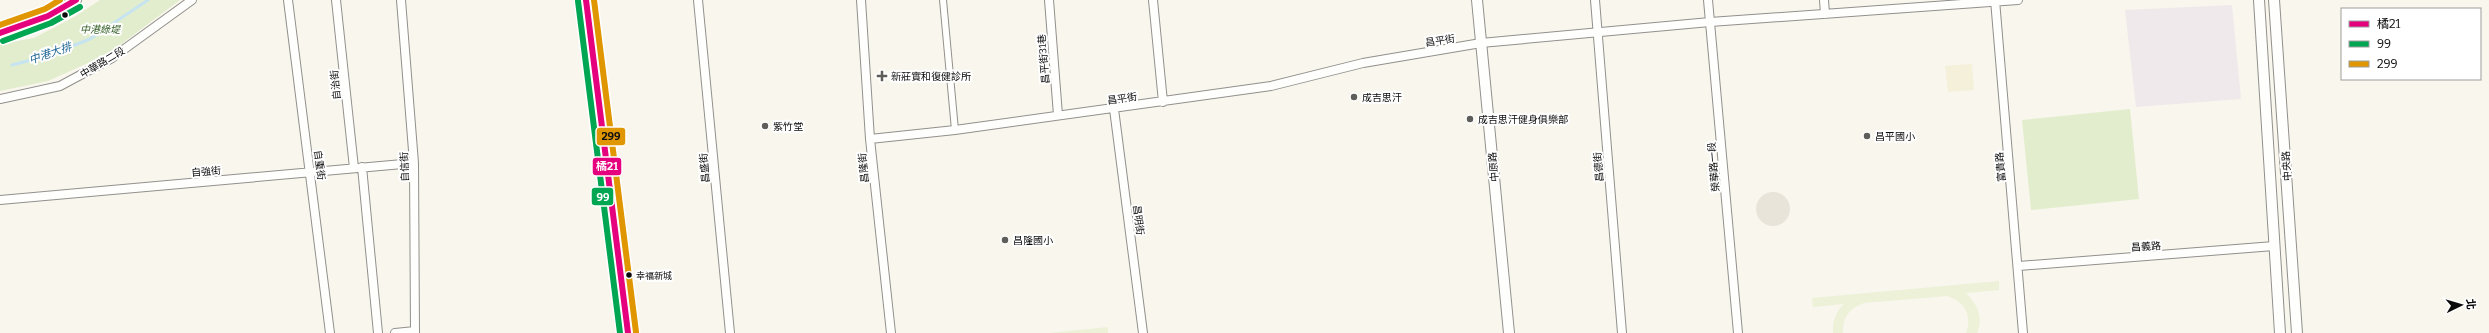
<svg xmlns="http://www.w3.org/2000/svg" width="2489" height="333" viewBox="0 0 2489 333" font-family="Bitter,'Noto Sans TC',serif">
<style>
.industrial{fill:#efe9eb}
.farmland{fill:#f5f0da}
.green{fill:#e2edce}
.pitch{fill:#ecf1d8}
.plaza{fill:#e8e4d9}
.lines{fill:none;stroke-linecap:round;stroke-linejoin:round}
.stream{stroke:#c6e4f0;stroke-width:3}
.pedestrian-casing{stroke:#92908c;stroke-width:8}
.minor-casing{stroke:#92908c;stroke-width:10}
.tertiary-casing{stroke:#92908c;stroke-width:12}
.pedestrian{stroke:#fefefc;stroke-width:6}
.minor{stroke:#fefefc;stroke-width:8}
.tertiary{stroke:#fefefc;stroke-width:10}
.bus-1-casing{stroke:#fff;stroke-width:9}
.bus-2-casing{stroke:#fff;stroke-width:9}
.bus-3-casing{stroke:#fff;stroke-width:9}
.bus-1{stroke:#e5007d;stroke-width:6}
.bus-2{stroke:#00a651;stroke-width:6}
.bus-3{stroke:#df9601;stroke-width:6}
.bus-dot{fill:#0a0a0a;stroke:#fff;stroke-width:1.5}
.poi-dot{fill:#5e5d59;stroke:#fff;stroke-width:1.5}
.labels{text-anchor:middle;stroke-width:4;stroke-linejoin:round;paint-order:stroke}
.bus-label{font-size:9px;fill:#0a0a0a;stroke:#fff;text-anchor:start}
.park-label{font-size:10px;font-style:italic;fill:#2f5c20;stroke:#fff}
.street-label{font-size:10px;fill:#0a0a0a;stroke:#fff}
.poi-label{font-size:10px;fill:#0a0a0a;stroke:#fff;text-anchor:start}
.water-label{font-size:11px;font-style:italic;fill:#1d6492;stroke:#fff}
.line-badge{stroke:#fff;stroke-width:1.5}
.badge-label{font-size:11px;text-anchor:middle;font-weight:bold;fill:#fff}
.pale-badge-label{font-size:11px;text-anchor:middle;font-weight:bold;fill:#111}
</style>
<rect width="100%" height="100%" fill="#f9f6ed"/>
<path class="industrial" d="M2232,5l9,94 -105,8 -11,-97z"/>
<path class="farmland" d="M1972,64l2,26 -26,2 -3,-26z"/>
<path class="green" d="M100,0h80l-72,54 -60,27 -48,10v-47l34,-6 42,-22z
M2130,109l9,90 -108,11 -9,-90z"/>
<path class="pitch" d="M1999,281v9l-33,3c11,11 18,24 11,40h-11c7,-18 -2,-32 -19,-37l-83,7c-14,5 -22,14 -21,30h-10c-1,-12 3,-21 11,-29l-31,3 -1,-9z
M1108,327v6h-59z"/>
<path class="plaza" d="M1756 209a17 17 0 1 1 34 0a17 17 0 1 1-34 0Z"/>
<g class="lines">
<path class="stream" d="M12,65l35,-9 43,-17 58,-39"/>
<defs>
<path id="pedestrian" d="M943,0l12,130"/>
<path id="minor" d="M288,0l42,333
M336,0l18,168
M401,0l13,163 1,170
M698,0l32,333
M861,0l9,139 21,194
M1049,0l9,115
M1153,0l10,102
M1595,0l27,333
M1708,0l30,333
M1824,0l1,14
M1995,0l28,333
M0,99l60,-13 52,-28 80,-58
M1114,109l29,224
M870,139l85,-9 316,-44 92,-23 118,-20 229,-21 308,-22
M362,167l16,166
M0,200l414,-37
M2019,266l255,-20
M395,333l20,-2"/>
<path id="tertiary" d="M586,0l42,333
M1477,0l32,333
M2259,0l21,333
M2274,0l23,333
M0,33l48,-17 28,-16"/>
</defs>
<use href="#pedestrian" class="pedestrian-casing"/>
<use href="#minor" class="minor-casing"/>
<use href="#tertiary" class="tertiary-casing"/>
<use href="#pedestrian" class="pedestrian"/>
<use href="#minor" class="minor"/>
<use href="#tertiary" class="tertiary"/>
<defs>
<path id="bus-1" d="M586,0l42,333
M0,33l48,-17 28,-16"/>
<path id="bus-2" d="M578,1l42,332
M3,41l48,-18 29,-16"/>
<path id="bus-3" d="M594,0l42,332
M0,25l45,-16 15,-9"/>
</defs>
<use href="#bus-1" class="bus-1-casing"/>
<use href="#bus-2" class="bus-2-casing"/>
<use href="#bus-3" class="bus-3-casing"/>
<use href="#bus-1" class="bus-1"/>
<use href="#bus-2" class="bus-2"/>
<use href="#bus-3" class="bus-3"/>
</g>
<g class="bus-dot">
<circle cx="65" cy="15" r="3.5"/>
<circle cx="629" cy="275" r="3.5"/>
</g>
<g class="poi-dot">
<path d="M880 70h4v4h4v4h-4v4h-4v-4h-4v-4h4z"/>
<circle cx="1354" cy="97" r="4"/>
<circle cx="1470" cy="119" r="4"/>
<circle cx="765" cy="126" r="4"/>
<circle cx="1867" cy="136" r="4"/>
<circle cx="1005" cy="240" r="4"/>
</g>
<g class="labels">
<g class="bus-label">
<text x="636" y="279">幸福新城</text>
</g>
<g class="park-label">
<text x="100" y="33">中港綠堤</text>
</g>
<g class="street-label">
<text transform="translate(1440 40) rotate(-9)" y="4">昌平街</text>
<text transform="translate(1043 59) rotate(-95)" y="4">昌平街31巷</text>
<text transform="translate(102 62) rotate(-31)" y="4">中華路二段</text>
<text transform="translate(335 85) rotate(-96)" y="4">自治街</text>
<text transform="translate(1122 98) rotate(-8)" y="4">昌平街</text>
<text transform="translate(320 165) rotate(83)" y="4">自重街</text>
<text transform="translate(2286 166) rotate(-94)" y="4">中央路</text>
<text transform="translate(404 167) rotate(-92)" y="4">自信街</text>
<text transform="translate(1493 167) rotate(-95)" y="4">中原路</text>
<text transform="translate(1598 167) rotate(-95)" y="4">昌德街</text>
<text transform="translate(1713 167) rotate(-95)" y="4">榮華路一段</text>
<text transform="translate(2000 167) rotate(-95)" y="4">富貴路</text>
<text transform="translate(704 168) rotate(-95)" y="4">昌盛街</text>
<text transform="translate(863 168) rotate(-96)" y="4">昌隆街</text>
<text transform="translate(206 171) rotate(-5)" y="4">自強街</text>
<text transform="translate(1139 220) rotate(83)" y="4">昌明街</text>
<text transform="translate(2146 246) rotate(-4)" y="4">昌義路</text>
</g>
<g class="poi-label">
<text x="891" y="80">新莊實和復健診所</text>
<text x="1362" y="101">成吉思汗</text>
<text x="1478" y="123">成吉思汗健身俱樂部</text>
<text x="773" y="130">紫竹堂</text>
<text x="1875" y="140">昌平國小</text>
<text x="1013" y="244">昌隆國小</text>
</g>
<g class="water-label">
<text transform="translate(50 53) rotate(-19)" y="4">中港大排</text>
</g>
</g>
<g class="line-badge">
<rect x="596" y="127" width="30" height="19" rx="4" fill="#df9601"/>
<rect x="592" y="157" width="30" height="19" rx="4" fill="#e5007d"/>
<rect x="591" y="187" width="23" height="19" rx="4" fill="#00a651"/>
</g>
<g class="badge-label">
<text x="607" y="170">橘21</text>
<text x="603" y="201">99</text>
</g>
<g class="pale-badge-label">
<text x="611" y="140">299</text>
</g>
<rect x="2341" y="8" width="140" height="72" fill="#ffffff" stroke="#9d9d9d"/>
<rect x="2349" y="21" width="20" height="6" fill="#e5007d" stroke="#9d9d9d"/>
<text x="2377" y="28" font-size="12" fill="#0a0a0a">橘21</text>
<rect x="2349" y="41" width="20" height="6" fill="#00a651" stroke="#9d9d9d"/>
<text x="2377" y="48" font-size="12" fill="#0a0a0a">99</text>
<rect x="2349" y="61" width="20" height="6" fill="#df9601" stroke="#9d9d9d"/>
<text x="2377" y="68" font-size="12" fill="#0a0a0a">299</text>
<g transform="translate(2461 305) rotate(85)" stroke="#ffffff" stroke-width="3" paint-order="stroke">
<path d="M0-3L7 15L0 10L-7 15Z" fill="#0a0a0a"/>
<text y="-6" font-size="11" font-weight="bold" text-anchor="middle" fill="#0a0a0a">北</text>
</g>
</svg>
